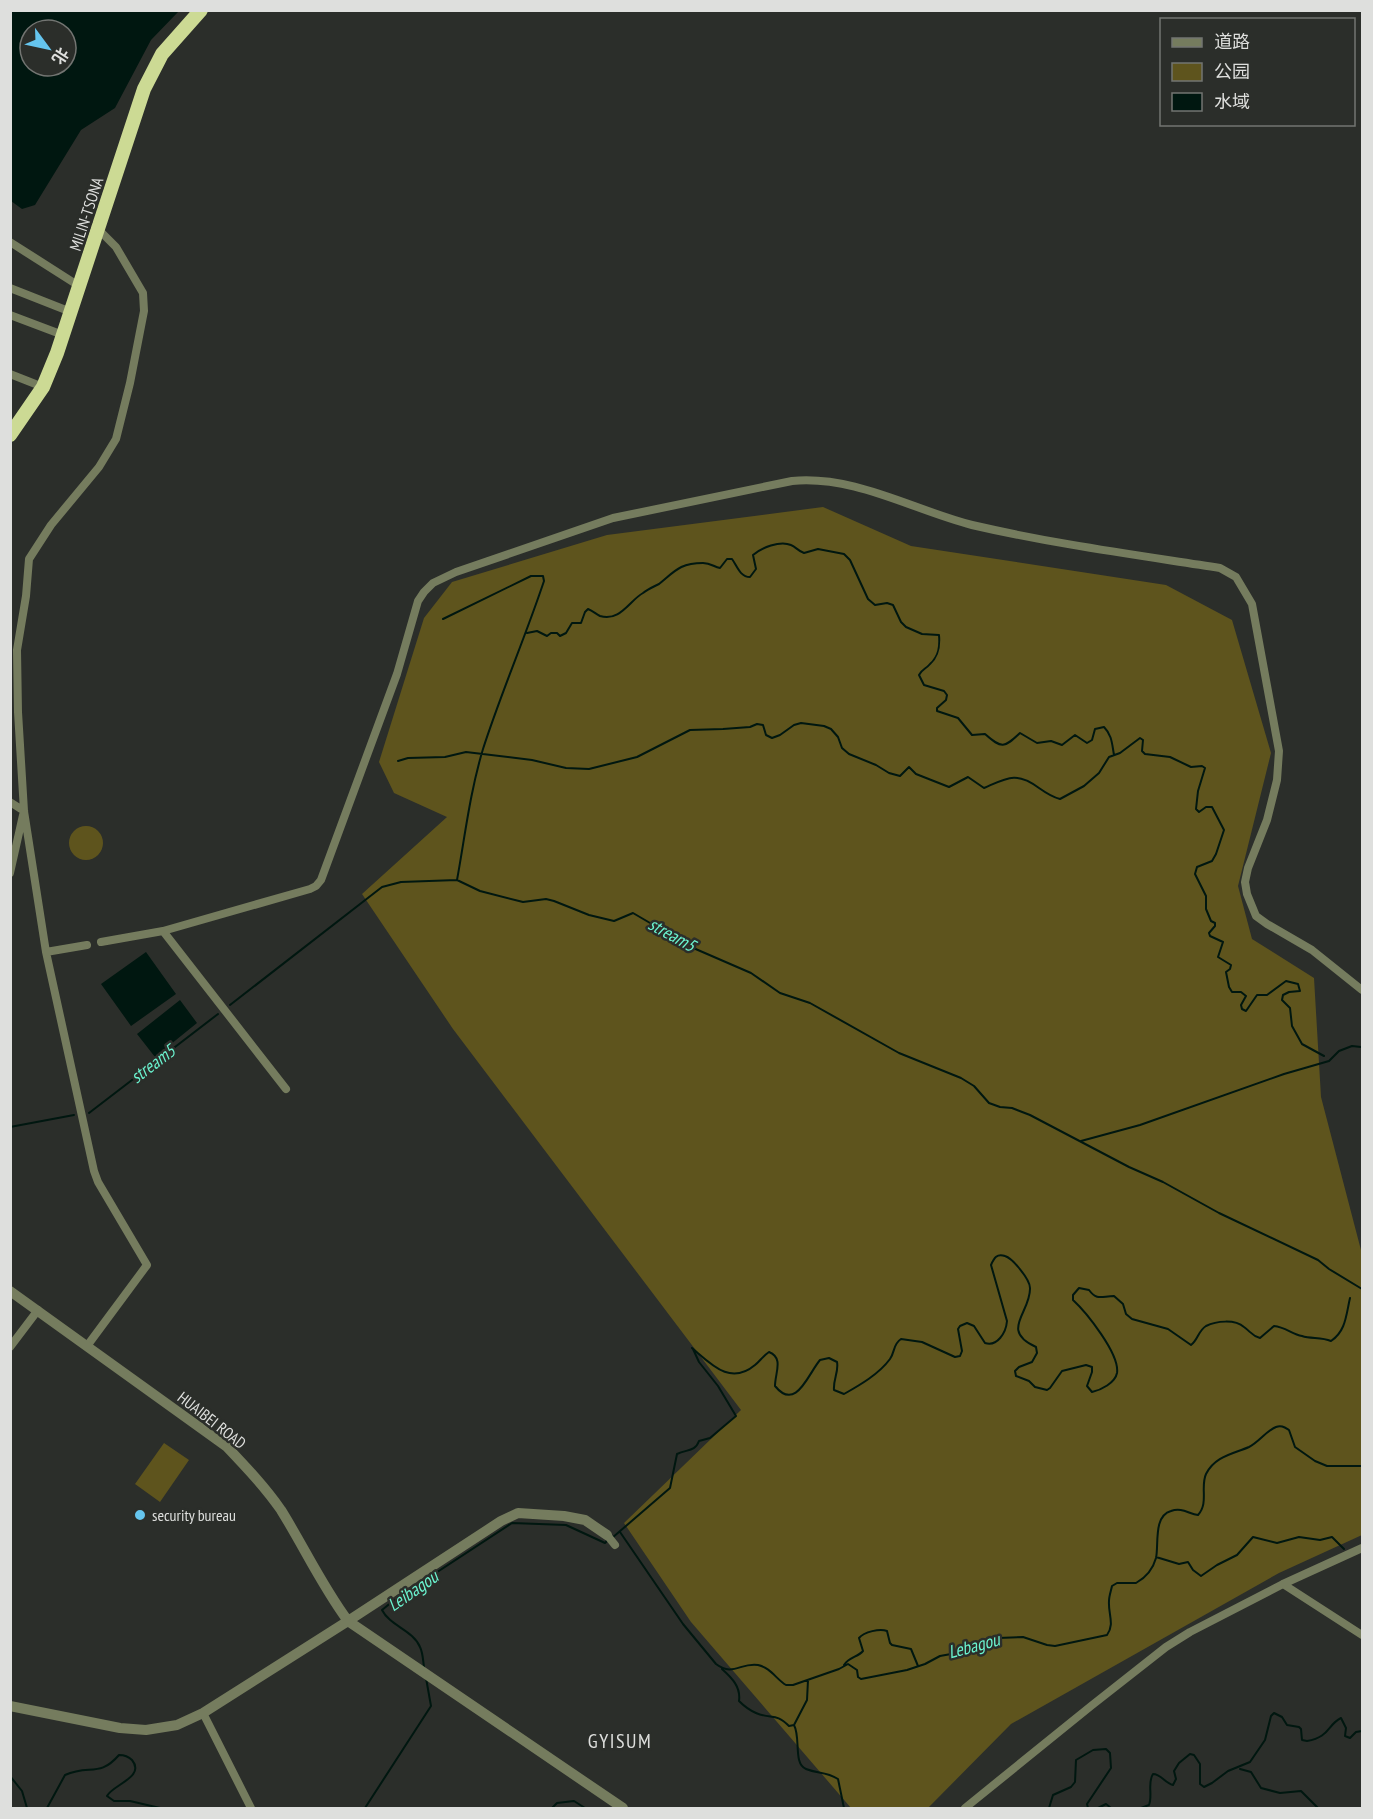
<svg xmlns="http://www.w3.org/2000/svg" width="1373" height="1819" viewBox="0 0 1373 1819" font-family="'PT Sans Narrow','Noto Sans SC',sans-serif">
<style>
.green{fill:#5e541d}
.water{fill:#001710;fill-rule:evenodd}
.lines{fill:none;stroke-linecap:round;stroke-linejoin:round}
.stream{stroke:#001710;stroke-width:2}
.minor{stroke:#757c5e;stroke-width:8}
.tertiary{stroke:#757c5e;stroke-width:10}
.trunk{stroke:#ccda94;stroke-width:14}
.poi-dot{fill:#65c5ee;stroke:#2b2e2a;stroke-width:2}
.labels{text-anchor:middle;stroke-width:5;stroke-linejoin:round;paint-order:stroke}
.street-label{font-size:16px;fill:#dedfdd;stroke:#2b2e2a}
.poi-label{font-size:16px;fill:#dedfdd;stroke:#2b2e2a;text-anchor:start}
.water-label{font-size:18px;font-style:italic;fill:#6bf4d0;stroke:#2b2e2a}
.quarter-label{font-size:20px;letter-spacing:1.5px;fill:#dedfdd;stroke:#2b2e2a}
</style>
<rect width="100%" height="100%" fill="#2b2e2a"/>
<path class="green" d="M823,507l88,39 255,39 66,35 39,133 -33,133 14,53 62,39 7,119 41,157v281l-83,38 -268,151 -83,84h-77l-160,-186 -67,-99 117,-113 -288,-381 -91,-135 85,-77 -53,-24 -15,-31 45,-144 28,-36 155,-47z
M69 843a17 17 0 1 1 34 0a17 17 0 1 1-34 0Z
M164,1443l25,17 -29,42 -25,-18z"/>
<path class="water" d="M10,11h169l-28,29 -36,68 -34,22 -46,75 -13,4 -11,-8zM30,30h36v36h-36z
M146,952l30,42 -45,32 -30,-42z
M180,1000l17,23 -42,34 -18,-23z"/>
<g class="lines">
<path class="stream" d="M443,619l88,-43h12l1,5c-19,57 -43,112 -61,168 -13,43 -18,87 -26,131
M527,633l10,-2 10,5 4,-3h6l3,3 6,-3 6,-10h9l4,-11 3,-3c5,2 8,5 12,7 20,6 29,-15 43,-23 5,-4 10,-6 16,-9 16,-13 21,-21 44,-21 8,0 11,4 17,5l7,-9h5c5,7 8,18 18,18l6,-8 -3,-14c8,-7 27,-15 38,-10 5,2 7,6 13,8l14,-4 26,5 6,6 18,39 7,6 12,-2 6,2 8,17 5,5 16,7 17,1c1,11 0,21 -9,29 -4,5 -8,5 -11,11l5,10 20,6 3,4 -1,5 -9,8v3l21,7 14,17 13,-1c17,15 19,14 35,-1l17,10 14,-2 11,4 13,-10 12,8 5,-3 3,-11 9,-2c8,8 8,17 10,28
M398,761l10,-3 37,-1 21,-5 66,8 34,8 23,1 48,-12 53,-27 33,-1 27,-2 7,-3 6,1 3,10 6,3 8,-3 14,-10 7,-2 23,3 7,3 7,8 4,11 7,6 27,11 13,8 11,3 9,-9 7,7 33,13 19,-10 16,11c23,-10 32,-17 55,0 7,5 13,9 21,11l24,-13 15,-13 10,-16 11,-4 20,-15 3,2 -1,11 3,3 25,3 21,10 11,-1 3,2 -7,23 -2,18 3,3 7,-5h6l12,23 -8,24 -4,7 -15,6 -2,7 11,22v13l5,12 4,2v3l-6,7 1,3 13,6 -5,15 13,8 -1,4 -4,3 3,15 3,5h9l5,4 -5,9 1,4 4,2 11,-16h10l19,-14 12,3 2,7 -11,1 -6,3 -1,5 8,8 2,18 10,18 22,12
M230,1005l152,-118 19,-5 56,-2 23,11 43,11 23,-3 8,2 35,14 25,6 19,-8 58,34 60,26 29,20 30,10 89,50 62,25 13,8 15,17 11,4 12,1 18,7 99,52 34,15 56,31 99,47 11,9 33,20
M89,1113l129,-99
M10,1127l64,-12
M1081,1141l59,-16 144,-51 45,-13 10,-10 13,-5 9,1
M692,1348c19,16 38,38 63,17 5,-4 8,-9 14,-13 15,6 6,21 6,34 21,26 33,-12 45,-26l9,-2 8,4c2,9 -4,18 -3,28l10,4c16,-9 35,-20 46,-35 5,-7 3,-15 11,-20l21,3 33,15 5,-1 2,-5 -4,-22 2,-3 7,-3 7,3 11,17c12,4 21,-10 22,-22l-16,-56c3,-7 6,-12 14,-9 6,2 10,7 14,12 4,5 11,13 11,20 1,25 -31,42 6,59l1,6 -5,9 -13,5 -4,4 1,5 13,5 6,6 12,3 3,-2 12,-17 24,-6 6,2v5l-5,14 5,6c9,-2 23,-9 25,-19 3,-19 -31,-61 -44,-73v-5l6,-7 10,2c8,11 13,6 25,6l9,8 3,10 6,5 36,10 23,16c7,-5 7,-14 15,-19 10,-5 29,-7 38,1 7,5 8,9 16,11l14,-12c11,1 18,8 28,10 9,3 19,1 29,5 15,-10 15,-26 19,-43
M620,1532l63,92 33,40c17,13 25,-2 42,1 13,3 18,14 28,20h7l46,-16 9,-5 9,6 1,7 3,2 46,-9 18,-6 15,-8 33,-6 25,-12 25,-1 24,8 8,1 52,-11c8,-11 1,-21 2,-34 0,-5 2,-10 3,-15l5,-3h19c9,-5 17,-14 20,-25 3,-13 -3,-42 15,-47 11,-4 18,3 27,4 11,-12 2,-28 8,-41 9,-18 27,-20 43,-27 10,-5 17,-16 27,-20 5,-2 8,0 13,3l6,17 20,14 12,5h35
M612,1538l58,-50 7,-34c10,-5 18,-2 22,-13l11,-3 26,-22 -18,-30 -19,-24 -6,-13
M1156,1557l23,7 9,-2 5,8 8,6 16,-11 20,-10 16,-18 24,6 22,-6 21,3 12,-3 12,12
M844,1665c5,-8 14,-8 19,-14l-4,-13c5,-6 21,-10 28,-7l3,12 2,2 19,4 7,17
M424,1667c-1,-6 -1,-14 -4,-20 -7,-17 -30,-21 -38,-37l11,-9 119,-78 54,2 39,18 2,-2
M722,1669c10,9 19,18 17,32 5,5 10,9 17,12 16,7 19,-1 33,13l5,-1
M794,1725c7,13 -1,39 12,44 12,5 19,2 32,10l6,29
M794,1725l13,-25 1,-20
M1240,1769l11,3 10,16 19,5 21,-2 17,17
M10,1776l12,15 5,17
M47,1808l18,-33c25,-11 34,3 54,-20 6,0 9,1 13,5 14,17 -20,25 -25,36l7,5h16l30,7
M365,1808l66,-102 -5,-28
M552,1808l5,-5 17,-2 11,7
M1049,1808l4,-13 18,-8 4,-5 1,-22 17,-10 13,-1 4,4 1,15 -24,36 1,4
M1098,1808l8,-4 5,4
M1141,1808l8,-3c4,-10 -2,-22 4,-31 8,0 12,9 20,11l3,-6 -2,-8 5,-8 11,-9 4,1 6,9v20l4,3 8,-4 16,-12 22,-9 15,-22 6,-24 3,-3 8,4 5,8 12,2 2,2 1,11 5,1c23,-4 20,-16 34,-23l5,10 -1,8 5,2 6,-6 6,-1"/>
<path class="minor" d="M10,242l69,44
M10,288l61,24
M10,315l53,20
M10,374l33,13
M10,802l14,9
M10,873l13,-58
M163,931l147,-42 6,-3 5,-6 76,-206 21,-73 6,-9 9,-9 23,-11 157,-54 179,-37c63,-6 121,29 180,44 82,19 165,30 248,43l16,9 16,27 27,147 -2,29 -10,40 -19,48 -3,14 2,12 9,22 11,8 45,26 50,40
M101,942l62,-11 123,158
M46,952l41,-7
M87,1346l60,-81 -49,-83 -4,-11 -48,-219 -22,-141 -6,-99 -1,-62 9,-54 3,-37 22,-34 48,-58 17,-28 14,-56 14,-72 -1,-18 -27,-46 -18,-18
M10,1347l28,-37
M607,1535l8,10
M1283,1584l79,51
M203,1713l48,95
M965,1808l126,-102 75,-59 24,-15 93,-48 79,-36"/>
<path class="tertiary" d="M10,1291l217,156c19,20 38,40 54,63 23,37 41,76 67,111l275,187
M10,1706l110,22 26,2 31,-5 26,-12 145,-92 153,-100 17,-8 46,3 21,4 22,15"/>
<path class="trunk" d="M10,435l33,-48 14,-34 87,-264 18,-35 39,-44"/>
</g>
<circle class="poi-dot" cx="140" cy="1515" r="6"/>
<g class="labels">
<g class="street-label">
<text transform="translate(86 214) rotate(-72)" y="6">MILIN-TSONA</text>
<text transform="translate(212 1420) rotate(38)" y="6">HUAIBEI ROAD</text>
</g>
<g class="poi-label">
<text x="152" y="1521">security bureau</text>
</g>
<g class="water-label">
<text transform="translate(672 935) rotate(29)" y="6">stream5</text>
<text transform="translate(153 1064) rotate(-37)" y="6">stream5</text>
<text transform="translate(413 1591) rotate(-35)" y="6">Leibagou</text>
<text transform="translate(974 1646) rotate(-15)" y="6">Lebagou</text>
</g>
<g class="quarter-label">
<text x="620" y="1748">GYISUM</text>
</g>
</g>
<rect width="1373" height="1819" fill="none" stroke="#dedfdd" stroke-width="24"/>
<rect x="1160" y="18" width="195" height="108" fill="#2b2e2a" stroke="#737572" stroke-width="1.5"/>
<rect x="1172" y="38" width="30" height="9" fill="#757c5e" stroke="#737572" stroke-width="1.5"/>
<text x="1214" y="48" font-size="18" fill="#dedfdd">道路</text>
<rect x="1172" y="63" width="30" height="18" fill="#5e541d" stroke="#737572" stroke-width="1.5"/>
<text x="1214" y="78" font-size="18" fill="#dedfdd">公园</text>
<rect x="1172" y="93" width="30" height="18" fill="#001710" stroke="#737572" stroke-width="1.5"/>
<text x="1214" y="108" font-size="18" fill="#dedfdd">水域</text>
<g transform="translate(48 48) rotate(123)"><circle r="28" fill="#2b2e2a" stroke="#737572" stroke-width="1.5"/>
<path d="M0-4.5L10 22L0 15L-10 22Z" fill="#65c5ee"/>
<text y="-9" font-size="16" font-weight="bold" text-anchor="middle" fill="#dedfdd">北</text>
</g>
</svg>
